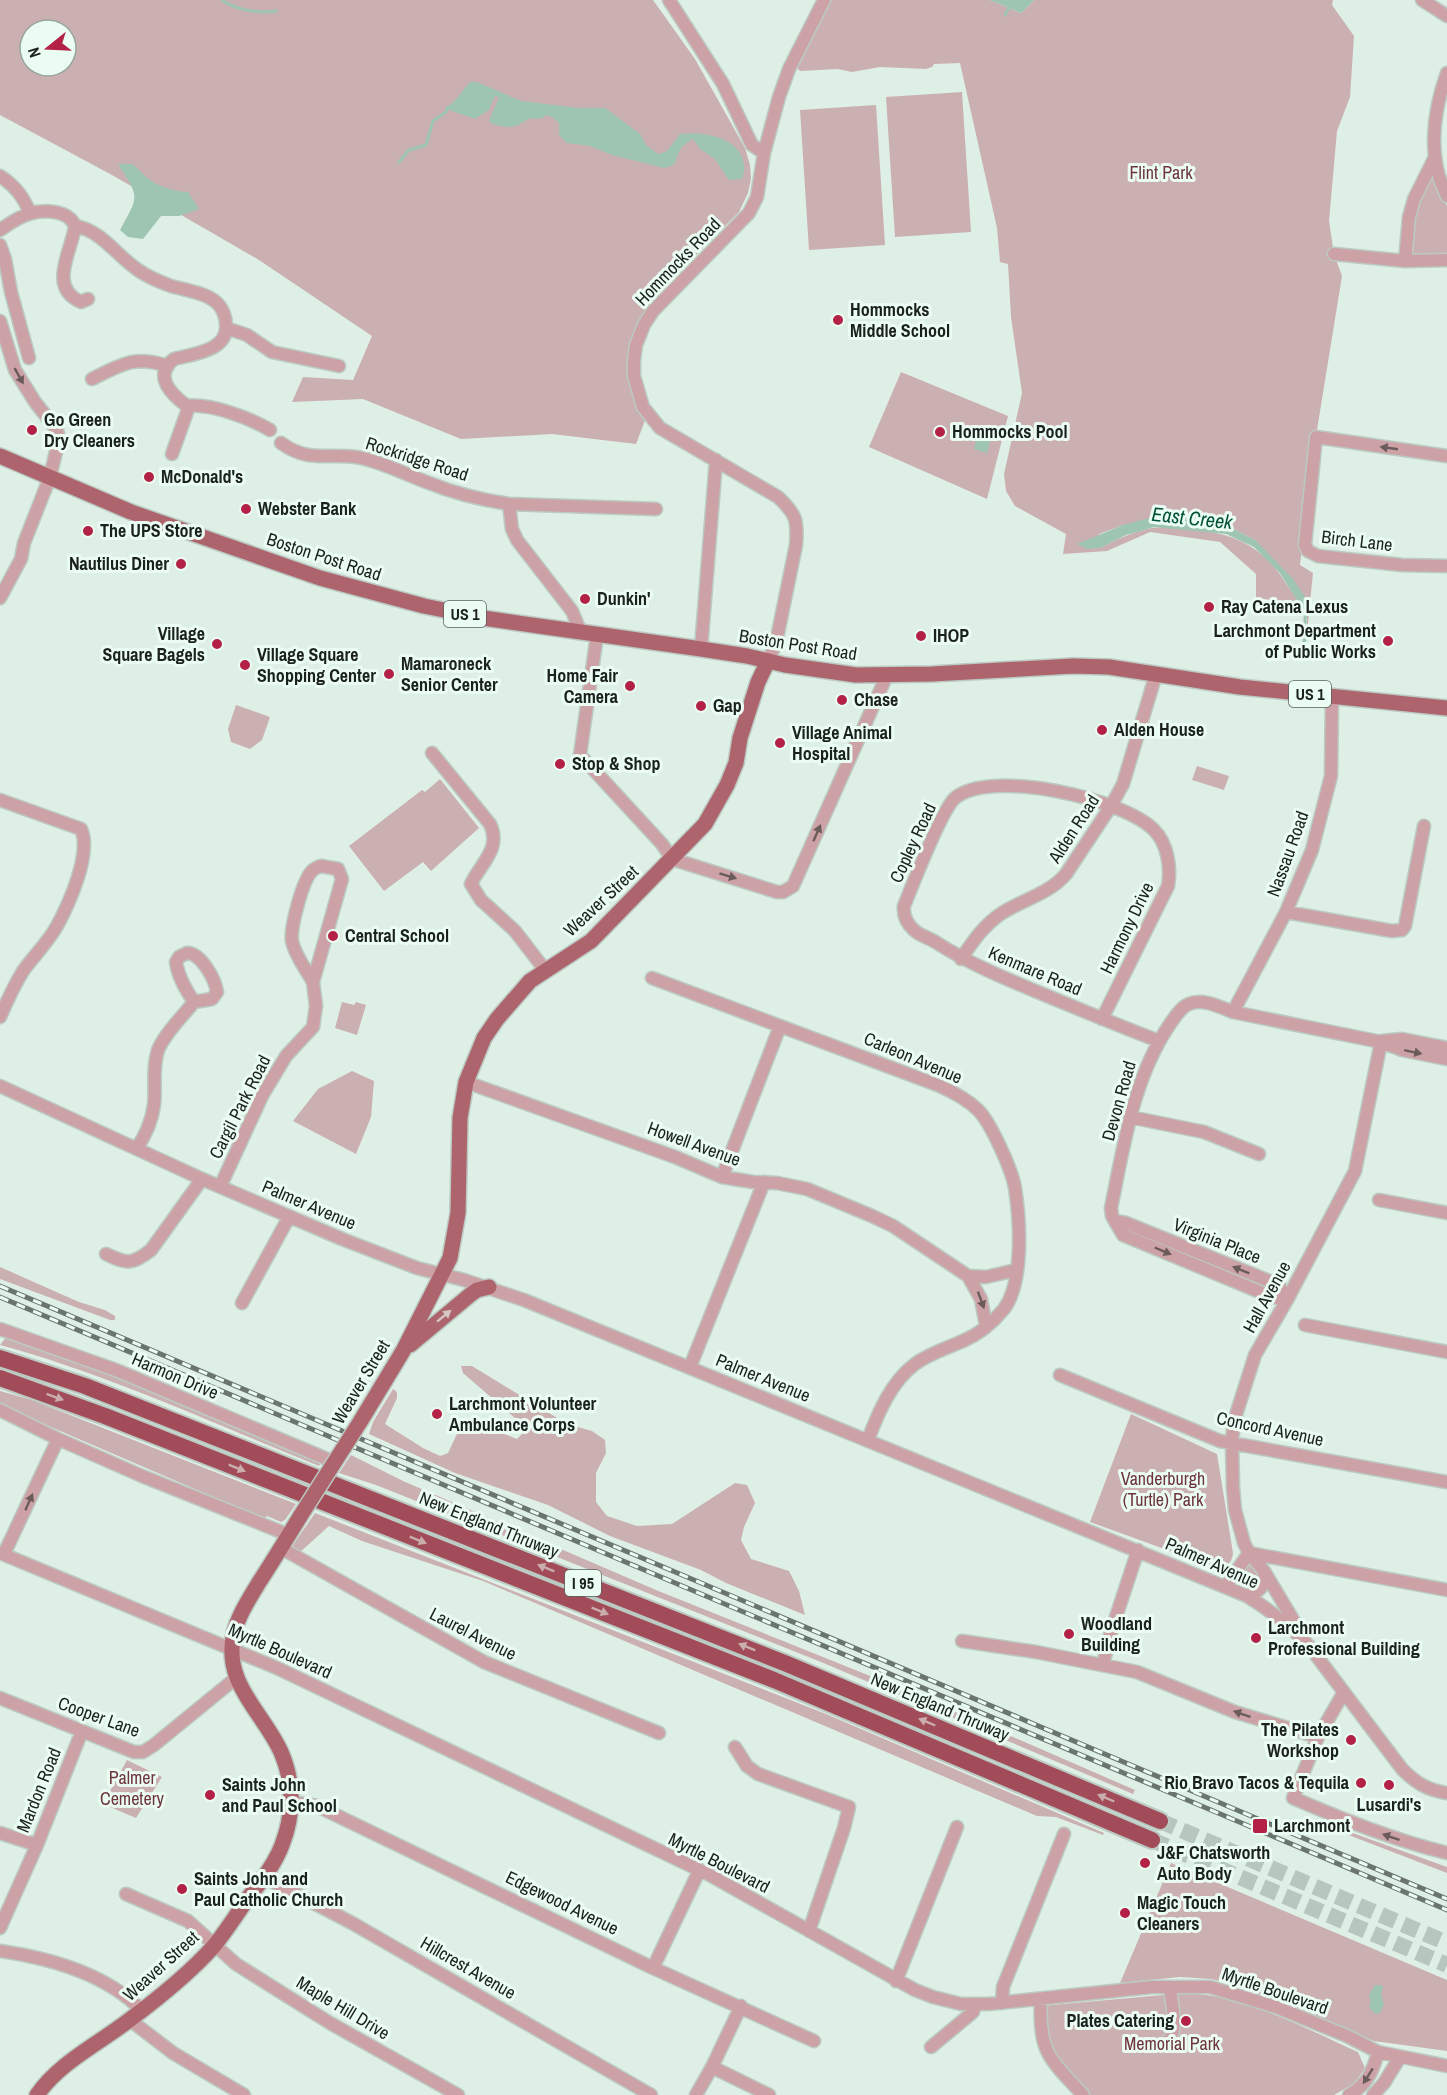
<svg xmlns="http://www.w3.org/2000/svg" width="1447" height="2095" viewBox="0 0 1447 2095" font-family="'Archivo Narrow',sans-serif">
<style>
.green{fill:#cbb0b2;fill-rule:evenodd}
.water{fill:#9dc5b1}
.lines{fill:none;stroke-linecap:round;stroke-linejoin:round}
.stream{stroke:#9dc5b1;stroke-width:3}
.highway-tunnel{stroke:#b7c6be;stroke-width:16;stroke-dasharray:16 8;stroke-linecap:butt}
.minor-casing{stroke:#bbcac2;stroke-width:15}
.major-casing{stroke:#bbcac2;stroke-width:18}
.highway-casing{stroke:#bbcac2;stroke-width:20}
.minor{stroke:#cda2a6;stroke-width:12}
.major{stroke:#ae646d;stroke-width:15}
.highway{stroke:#a14c58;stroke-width:16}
.rail-casing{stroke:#6a756f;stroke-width:5}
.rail{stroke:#ebfdf3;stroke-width:3;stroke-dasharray:9;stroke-linecap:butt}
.major-bridge-casing{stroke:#bbcac2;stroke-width:18;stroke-linecap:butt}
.major-bridge{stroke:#ae646d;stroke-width:15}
.oneway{fill:#6b5b5b}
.oneway2{fill:#d6c7c4}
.oneway3{fill:#caadad}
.poi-dot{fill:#b32146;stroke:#ebfdf3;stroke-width:2}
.labels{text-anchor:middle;stroke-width:6;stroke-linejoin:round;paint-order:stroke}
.shield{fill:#ebfdf3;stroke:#59635e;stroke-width:1.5}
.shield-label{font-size:16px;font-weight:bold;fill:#1b211e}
.park-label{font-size:18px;fill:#6d343b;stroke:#ebfdf3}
.street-label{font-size:18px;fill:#1b211e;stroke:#ebfdf3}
.poi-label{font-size:18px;font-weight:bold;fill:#1b211e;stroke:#ebfdf3;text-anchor:start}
.water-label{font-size:20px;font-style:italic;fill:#035137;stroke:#ebfdf3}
</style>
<rect width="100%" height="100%" fill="#deefe6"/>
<path class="green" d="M0,0h653l42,59 50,89 5,17 1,14 -3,14 -9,19 -59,59 -33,39 -17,34 -1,32 17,42 -10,26 -84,-10 -91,5 -98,-40 -71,3 11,-25 50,3 19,-44 -113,-76 -147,-85 -112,-60zM30,30h36v36h-36z
M827,0h163l31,13 13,-13h299l-1,5 22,31 -4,61 -13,34 -8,90 5,33 8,22 -26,160 -16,129 13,8 -6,60v-29l-6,-11 -46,-53 -27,-14 -105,-1 -24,9 1,14c17,-9 33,-16 51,-20 10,-2 23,0 33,1 45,3 76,13 101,53 9,13 19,24 18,41l-1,-13 -2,-4 -11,-4 -33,-4v-24l-36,-32 -70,-10 -43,19 -44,3 3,-20 -51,-28 -9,-15 -2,-17 18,-81 -11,-76 -3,-53 -8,-2 -3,-34 -37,-165 -26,1 -2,3 -6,2 -46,-2 -28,5 -14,-3 -38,2 -3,-3z
M962,92l9,140 -76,5 -9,-140z
M876,105l9,140 -76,5 -9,-140z
M1431,174l16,32v50l-37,-1 2,-46z
M901,372l107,44 -21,83 -118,-52z
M236,705l34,12 -8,23 -12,9 -19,-7 -3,-13z
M1197,766l32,10 -5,14 -32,-10z
M440,779l39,49 -48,43 -8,-9 -39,29 -35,-45 73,-56 3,2z
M342,1002l12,3 2,-3 10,3 -9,30 -22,-7z
M352,1071l22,10 -3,36 -15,37 -63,-33 25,-32z
M0,1267l79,35 26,8 10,6v4h-5l-110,-41z
M7,1336l43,13 271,113 -2,4c-104,-42 -212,-92 -319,-121z
M461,1366h11l95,58 25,7 13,9 1,13 -10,20v29l11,14 30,10 35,-2 63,-41 12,2 8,18 -11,24 -3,13 10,19 38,12 10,20 6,24 -79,-32 -25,-13 -91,-34 -62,-31 -93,-32 -86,-39 4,-12 20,-33 4,3v6l-12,26 38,24 17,8 8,-3 16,-34 53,20 5,-5v-10l-59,-51z
M0,1391l32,9 264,104 -11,16 -4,2 -14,-6 -3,3 -264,-114z
M1131,1414l86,40 16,99c-1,12 -9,15 -19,14l-124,-45z
M351,1455l52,26 253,109 249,100 230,100 -2,4 -312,-132 -445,-177 -37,-12z
M315,1513l511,201 278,119 -1,2 -47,-18 -19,-1 -554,-235 -121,-40 -33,-15 -30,27 -5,-4 -1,-4z
M1248,1565l5,2 5,8 1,6 -6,5h-8l-6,-6 4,-9z
M127,1760l35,17 -26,41 -33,-14z
M1347,1831l100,36v6l-101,-39z
M1171,1863l276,117v71l-73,-10 -131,-54 -32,-8 -31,-2 -60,6z
M1185,1993c61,2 119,35 173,59l7,16 -10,15 -21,12h-250l-28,-29 -15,-60z"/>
<path class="water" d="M990,0h44l-13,13z
M470,82h7l44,19 58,7h26l35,26 7,12 11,8 8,-2 14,-18c21,-3 56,2 63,26 2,7 2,12 -1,19l-13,1 -14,-21 -15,-10 -6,-9 -3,-1c-2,3 -9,7 -11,11 -5,9 -2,16 -16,18l-52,-13 -22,-9 -23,-3 -8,-8v-12l-7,-6 -5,-2c-11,7 -10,2 -18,4 -5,1 -8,6 -13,7 -8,2 -22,0 -27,-5l10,-24 -4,-1 -6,14 -14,9 -26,-9 -2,-2 10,-10z
M118,164h14c5,3 7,6 11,10 12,12 29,17 45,18l11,17 -20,7h-18l-18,23 -15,-2 -8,-7c20,-36 19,-32 -2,-66z
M980,426l13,4 -6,23 -13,-4z
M1149,518h34l45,8 27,14 38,39 14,21 -1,51 -4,-1 2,-38 -3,-6 -22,-34 -25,-25 -28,-13 -72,-7 -28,8 -26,13 -13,1 -10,-5 46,-19z
M1375,1985h6l2,3 -2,5 3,13 -2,1 -1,5 -3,2 -5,-2 -4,-6 2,-4 -2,-7z"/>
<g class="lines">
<path class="stream" d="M222,0c14,10 37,14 54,11
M1005,15l8,-15
M399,162l10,-12 17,-5 7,-24 13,-9 1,-4 3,-1"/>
<path class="highway-tunnel" d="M1160,1821l287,122
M1152,1840l295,125"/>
<defs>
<path id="minor" d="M669,0l54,84 29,61 12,8
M1422,0l25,16
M1447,73c-14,39 -20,85 0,123
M0,176c15,10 23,20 30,37
M75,226c26,4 42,30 63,44 10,7 22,12 33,16 14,4 37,7 47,18 5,5 8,14 8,21 2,26 -33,29 -52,34 -22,17 -2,36 13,47
M0,230c9,-6 18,-13 29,-16 14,-5 40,-4 46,12 -3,25 -28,61 6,76l7,-3
M0,245l5,14 6,33 18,66
M1334,254l71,7 42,-1
M1405,261l4,-44 5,-18 20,-40
M0,321l15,49 20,32 22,28 2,9 -9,38 -26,66 -3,16 -21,39
M226,328l21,7 25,17 67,14
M92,379c30,-15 42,-24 76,-13
M187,406c23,-3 63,12 83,24
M281,443c28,20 44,10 75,14 22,3 51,18 73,26 25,10 53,17 80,21l3,25 5,11 55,71 9,22
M172,454l15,-42v-6
M1447,456l-131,-19 -11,108 3,6 10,5 84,9 45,1
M509,504l147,5
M597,635l-17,120 82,89 10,15 105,33h6l10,-6 94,-211
M701,649l15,-189
M768,661l8,-18 20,-98c2,-25 0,-31 -18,-48l-118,-69 -17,-21 -9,-31v-16l2,-15 8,-20 9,-14 96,-98 8,-16 7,-44 15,-56 10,-28 35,-69
M432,753l58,71c12,25 -10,40 -19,60l10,16 34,31 30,39
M0,800l81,29c11,24 -12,75 -24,97 -9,16 -23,30 -34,45 -9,15 -16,30 -23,46
M321,866l17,3 4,10 -29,103c-7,-13 -18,-26 -21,-41 -2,-13 11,-63 21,-71 1,-1 7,-4 8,-4z
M1286,912l106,19 10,-1 3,-4 19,-100
M187,953c14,0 28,26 30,39l-5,7 -18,3c-8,-12 -16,-25 -18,-40l3,-5z
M961,959c12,-18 23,-34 41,-46 22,-14 47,-19 64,-39l45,-68 12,-22 33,-110
M652,978l288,108c13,6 28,14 38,24 13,13 34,60 37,78 5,32 9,94 -11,121 -10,12 -25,25 -39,31 -17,8 -35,13 -50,24 -24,18 -37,49 -47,76
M1233,1012l53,-100 26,-62 19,-74 1,-79
M1102,1019l66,-133c3,-18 0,-42 -14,-56 -30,-31 -163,-62 -199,-32 -13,11 -43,88 -51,108 -1,9 2,17 10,24 6,6 16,8 23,13 33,21 67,35 103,50 39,16 79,33 119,48
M1382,1041l20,-2 45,9
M466,1082l209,75 47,20 31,5 24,1 30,6 65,27 21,10 75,50 13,23 5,27
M0,1086l202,93 140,60 75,29 47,12 60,20 723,296c23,14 43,30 62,50l93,123c14,14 25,21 45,24
M1130,1117l74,15 55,22
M137,1148c8,-12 15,-28 17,-43 2,-18 -2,-37 4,-55 8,-18 24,-33 36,-48
M722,1177l58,-151
M220,1187l42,-91 24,-40 27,-29 3,-21 -3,-24
M1379,1200l68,13
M1115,1221l11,2 153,62 8,15
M106,1254c21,10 26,11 45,-4l51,-71
M968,1276l18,1 30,-7
M1287,1300l-15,-3 -149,-62 -11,-19 -1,-8c13,-63 22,-130 59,-184 5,-7 11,-17 19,-20 14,-6 31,3 44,8l148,30 21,8 45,9
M242,1303l47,-86
M1305,1325l142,27
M0,1329l116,41 218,92
M690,1367l74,-185
M1060,1375l160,66 227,41
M0,1410l58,29 84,37 147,59
M281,1548l203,114 175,71
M0,1553l277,115 431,206 207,116 18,7 28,7h27l164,-17h58l66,20 71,29 31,16 69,14
M1249,1553l198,37
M4,1554l54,-115
M1226,1586l23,-33
M1247,1596c12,-4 20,-10 17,-24
M1301,1633l-37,-62 -15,-18 -5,-10 -9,-33 -2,-22 -1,-46 2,-21 21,-66 32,-55 68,-129 26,-129
M962,1641l74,11 101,20 98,40 83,25
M1103,1665l7,-30 28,-85
M1344,1692l-26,45 -25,61c51,22 101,42 154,55
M0,1698l134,54h9l11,-7 82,-67
M735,1747l12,19 11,8 91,33 -5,21 -35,103
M292,1802l25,4 336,162 161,73
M0,1833l37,12
M264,1877l88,46 299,172
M126,1894l62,27 48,43 94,59 128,72
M0,1928l37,-83 45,-114
M0,1951c48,7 106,23 141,59
M653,1968l46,-97
M896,1981l61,-154
M1041,1999c-3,53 8,59 42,96
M1002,2003l1,-16 61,-153
M130,2020l43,33 71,42
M1168,2041c11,-12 3,-39 2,-54
M931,2047l42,-35 2,-8
M712,2067l57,28
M696,2095l16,-28 29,-61
M1349,2095c18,-10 24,-24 29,-43
M1373,2095l11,-12 16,-26"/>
<path id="major" d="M0,456l131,56 189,66 104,28 59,12 218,31 46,7 38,9 71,10 76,-1 141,-8 36,1 131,20 207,21
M410,1345l60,-50 7,-5 12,-3
M360,1422l43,-71 47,-93 8,-45 2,-95 6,-36 18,-44 13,-19 33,-38 61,-40 114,-117 22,-39 9,-22 4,-25 18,-56 10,-21
M37,2095c22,-32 61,-51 91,-74 31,-23 60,-46 86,-75 12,-15 23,-32 34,-48 13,-16 27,-34 34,-53 12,-31 12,-63 -1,-93 -18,-40 -59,-69 -47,-119 4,-17 15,-34 24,-49 15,-23 29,-46 43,-69"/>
<path id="highway" d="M0,1358l85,28 702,278 373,157
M0,1378l105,38 669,264 378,160"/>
</defs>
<use href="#minor" class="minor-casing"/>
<use href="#major" class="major-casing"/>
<use href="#highway" class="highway-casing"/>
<use href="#minor" class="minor"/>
<use href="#major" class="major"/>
<use href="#highway" class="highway"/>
<defs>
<path id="rail" d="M0,1286l1447,613
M0,1297l1447,613"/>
</defs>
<use href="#rail" class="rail-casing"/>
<use href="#rail" class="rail"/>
<defs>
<path id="major-bridge" d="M301,1515l59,-93"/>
</defs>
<use href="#major-bridge" class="major-bridge-casing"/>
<use href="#major-bridge" class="major-bridge"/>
</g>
<defs><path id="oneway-solid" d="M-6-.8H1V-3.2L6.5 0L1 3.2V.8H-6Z" transform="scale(1.5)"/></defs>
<g class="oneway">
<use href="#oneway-solid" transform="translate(19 376) rotate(61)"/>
<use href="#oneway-solid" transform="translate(1389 448) rotate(-172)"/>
<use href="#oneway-solid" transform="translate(817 833) rotate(-66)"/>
<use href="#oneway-solid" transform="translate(728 876) rotate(17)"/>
<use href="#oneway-solid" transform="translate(1413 1052) rotate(12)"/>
<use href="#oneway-solid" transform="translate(1163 1251) rotate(23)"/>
<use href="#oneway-solid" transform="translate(1241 1270) rotate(-158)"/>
<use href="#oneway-solid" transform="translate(981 1300) rotate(70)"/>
<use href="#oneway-solid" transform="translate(29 1502) rotate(-66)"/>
<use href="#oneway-solid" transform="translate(1242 1714) rotate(-161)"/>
<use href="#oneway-solid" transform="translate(1391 1837) rotate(-161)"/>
<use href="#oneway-solid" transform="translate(1368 2076) rotate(122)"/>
</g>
<use class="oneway2" href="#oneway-solid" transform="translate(444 1316) rotate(-39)"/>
<g class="oneway3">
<use href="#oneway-solid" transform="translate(55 1397) rotate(20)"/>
<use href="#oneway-solid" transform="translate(237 1468) rotate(22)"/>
<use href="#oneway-solid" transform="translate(418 1540) rotate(22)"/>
<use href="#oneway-solid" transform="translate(546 1568) rotate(-158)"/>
<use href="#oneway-solid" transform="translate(600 1611) rotate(22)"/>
<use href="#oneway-solid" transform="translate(747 1647) rotate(-158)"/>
<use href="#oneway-solid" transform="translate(927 1722) rotate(-157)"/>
<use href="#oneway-solid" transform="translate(1106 1798) rotate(-157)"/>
</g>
<g class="poi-dot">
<circle cx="838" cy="320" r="6"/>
<circle cx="32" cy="430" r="6"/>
<circle cx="940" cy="432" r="6"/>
<circle cx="149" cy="477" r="6"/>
<circle cx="246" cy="509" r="6"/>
<circle cx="88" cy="531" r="6"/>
<circle cx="181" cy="564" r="6"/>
<circle cx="585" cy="599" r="6"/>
<circle cx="1209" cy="607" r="6"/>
<circle cx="921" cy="636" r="6"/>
<circle cx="1388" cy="641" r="6"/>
<circle cx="217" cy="644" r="6"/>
<circle cx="245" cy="665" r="6"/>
<circle cx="389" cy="674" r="6"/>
<circle cx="630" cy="686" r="6"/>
<circle cx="842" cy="700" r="6"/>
<circle cx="701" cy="706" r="6"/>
<circle cx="1102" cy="730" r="6"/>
<circle cx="780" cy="743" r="6"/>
<circle cx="560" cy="764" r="6"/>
<circle cx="333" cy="936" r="6"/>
<circle cx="437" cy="1414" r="6"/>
<circle cx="1069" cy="1634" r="6"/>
<circle cx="1256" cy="1638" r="6"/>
<circle cx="1351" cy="1740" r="6"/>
<circle cx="1361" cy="1783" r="6"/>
<circle cx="1389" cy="1785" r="6"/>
<circle cx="210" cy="1795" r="6"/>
<rect x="1252" y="1818" width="16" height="16" rx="3"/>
<circle cx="1145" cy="1863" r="6"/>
<circle cx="182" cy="1889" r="6"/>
<circle cx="1125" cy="1913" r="6"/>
<circle cx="1186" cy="2021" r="6"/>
</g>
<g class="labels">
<g class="shield">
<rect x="444" y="601" width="42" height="26" rx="4.5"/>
<rect x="1289" y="681" width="42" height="26" rx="4.5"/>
<rect x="565" y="1570" width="36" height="26" rx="4.5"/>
</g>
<g class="shield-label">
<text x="465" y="620">US 1</text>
<text x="1310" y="700">US 1</text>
<text x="583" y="1589">I 95</text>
</g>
<g class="park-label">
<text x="1161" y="179">Flint Park</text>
<text x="1163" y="1485">Vanderburgh<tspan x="1163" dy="21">(Turtle) Park</tspan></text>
<text x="132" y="1784">Palmer<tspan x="132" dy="21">Cemetery</tspan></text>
<text x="1172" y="2050">Memorial Park</text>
</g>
<g class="street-label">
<text transform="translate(678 262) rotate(-46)" y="6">Hommocks Road</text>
<text transform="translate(417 459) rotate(18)" y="6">Rockridge Road</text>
<text transform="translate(1357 541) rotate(7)" y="6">Birch Lane</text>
<text transform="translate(324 557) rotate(18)" y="6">Boston Post Road</text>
<text transform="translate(798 645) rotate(9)" y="6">Boston Post Road</text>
<text transform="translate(1074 829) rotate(-57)" y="6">Alden Road</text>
<text transform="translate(913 843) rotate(-65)" y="6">Copley Road</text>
<text transform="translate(1288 854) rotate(-70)" y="6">Nassau Road</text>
<text transform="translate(601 901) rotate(-43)" y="6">Weaver Street</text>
<text transform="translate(1127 928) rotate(-64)" y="6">Harmony Drive</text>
<text transform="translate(1035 971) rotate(23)" y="6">Kenmare Road</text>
<text transform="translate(913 1058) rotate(23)" y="6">Carleon Avenue</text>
<text transform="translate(1119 1101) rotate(-74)" y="6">Devon Road</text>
<text transform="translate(240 1107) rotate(-63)" y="6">Cargil Park Road</text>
<text transform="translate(694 1144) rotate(20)" y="6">Howell Avenue</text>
<text transform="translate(309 1205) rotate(23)" y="6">Palmer Avenue</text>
<text transform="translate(1217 1241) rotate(22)" y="6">Virginia Place</text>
<text transform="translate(1267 1297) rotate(-61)" y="6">Hall Avenue</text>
<text transform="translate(175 1376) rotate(23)" y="6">Harmon Drive</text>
<text transform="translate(763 1378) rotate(22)" y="6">Palmer Avenue</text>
<text transform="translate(361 1382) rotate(-59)" y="6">Weaver Street</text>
<text transform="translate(1270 1429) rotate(12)" y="6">Concord Avenue</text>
<text transform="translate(489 1525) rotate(22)" y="6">New England Thruway</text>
<text transform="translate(1212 1563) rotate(24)" y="6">Palmer Avenue</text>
<text transform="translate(473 1634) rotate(27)" y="6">Laurel Avenue</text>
<text transform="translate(280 1651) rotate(24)" y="6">Myrtle Boulevard</text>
<text transform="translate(940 1707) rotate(23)" y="6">New England Thruway</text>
<text transform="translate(99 1717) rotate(20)" y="6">Cooper Lane</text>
<text transform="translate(39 1790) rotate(-68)" y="6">Mardon Road</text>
<text transform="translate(719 1863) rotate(27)" y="6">Myrtle Boulevard</text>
<text transform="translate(562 1903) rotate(26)" y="6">Edgewood Avenue</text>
<text transform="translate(161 1966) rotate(-42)" y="6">Weaver Street</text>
<text transform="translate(468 1968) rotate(30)" y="6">Hillcrest Avenue</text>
<text transform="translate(1275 1991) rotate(19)" y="6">Myrtle Boulevard</text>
<text transform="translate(343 2008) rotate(31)" y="6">Maple Hill Drive</text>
</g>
<g class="poi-label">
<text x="850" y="316">Hommocks<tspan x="850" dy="21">Middle School</tspan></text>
<text x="44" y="426">Go Green<tspan x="44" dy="21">Dry Cleaners</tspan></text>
<text x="952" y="438">Hommocks Pool</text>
<text x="161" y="483">McDonald's</text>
<text x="258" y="515">Webster Bank</text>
<text x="100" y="537">The UPS Store</text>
<text x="169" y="570" text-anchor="end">Nautilus Diner</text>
<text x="597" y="605">Dunkin'</text>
<text x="1221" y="613">Ray Catena Lexus</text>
<text x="1376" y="637" text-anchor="end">Larchmont Department<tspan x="1376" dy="21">of Public Works</tspan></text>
<text x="205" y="640" text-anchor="end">Village<tspan x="205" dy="21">Square Bagels</tspan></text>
<text x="933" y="642">IHOP</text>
<text x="257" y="661">Village Square<tspan x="257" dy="21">Shopping Center</tspan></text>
<text x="401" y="670">Mamaroneck<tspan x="401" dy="21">Senior Center</tspan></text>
<text x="618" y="682" text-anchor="end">Home Fair<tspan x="618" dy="21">Camera</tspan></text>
<text x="854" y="706">Chase</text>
<text x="713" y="712">Gap</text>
<text x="1114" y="736">Alden House</text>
<text x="792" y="739">Village Animal<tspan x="792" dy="21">Hospital</tspan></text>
<text x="572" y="770">Stop &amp; Shop</text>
<text x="345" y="942">Central School</text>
<text x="449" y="1410">Larchmont Volunteer<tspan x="449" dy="21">Ambulance Corps</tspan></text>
<text x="1081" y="1630">Woodland<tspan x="1081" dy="21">Building</tspan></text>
<text x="1268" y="1634">Larchmont<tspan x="1268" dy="21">Professional Building</tspan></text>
<text x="1339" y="1736" text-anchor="end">The Pilates<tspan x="1339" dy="21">Workshop</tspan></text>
<text x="1349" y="1789" text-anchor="end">Rio Bravo Tacos &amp; Tequila</text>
<text x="222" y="1791">Saints John<tspan x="222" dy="21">and Paul School</tspan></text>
<text x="1389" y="1811" text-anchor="middle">Lusardi's</text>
<text x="1274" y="1832">Larchmont</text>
<text x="1157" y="1859">J&amp;F Chatsworth<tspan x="1157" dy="21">Auto Body</tspan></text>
<text x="194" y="1885">Saints John and<tspan x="194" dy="21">Paul Catholic Church</tspan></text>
<text x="1137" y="1909">Magic Touch<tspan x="1137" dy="21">Cleaners</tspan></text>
<text x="1174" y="2027" text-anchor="end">Plates Catering</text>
</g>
<g class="water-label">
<text transform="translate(1192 518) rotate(6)" y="7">East Creek</text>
</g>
</g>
<g transform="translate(48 48) rotate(252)"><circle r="28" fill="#ebfdf3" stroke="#98a59e" stroke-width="1.5"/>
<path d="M0-4.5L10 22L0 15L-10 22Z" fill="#b32146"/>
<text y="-9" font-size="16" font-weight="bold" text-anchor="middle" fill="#1b211e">N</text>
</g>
</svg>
